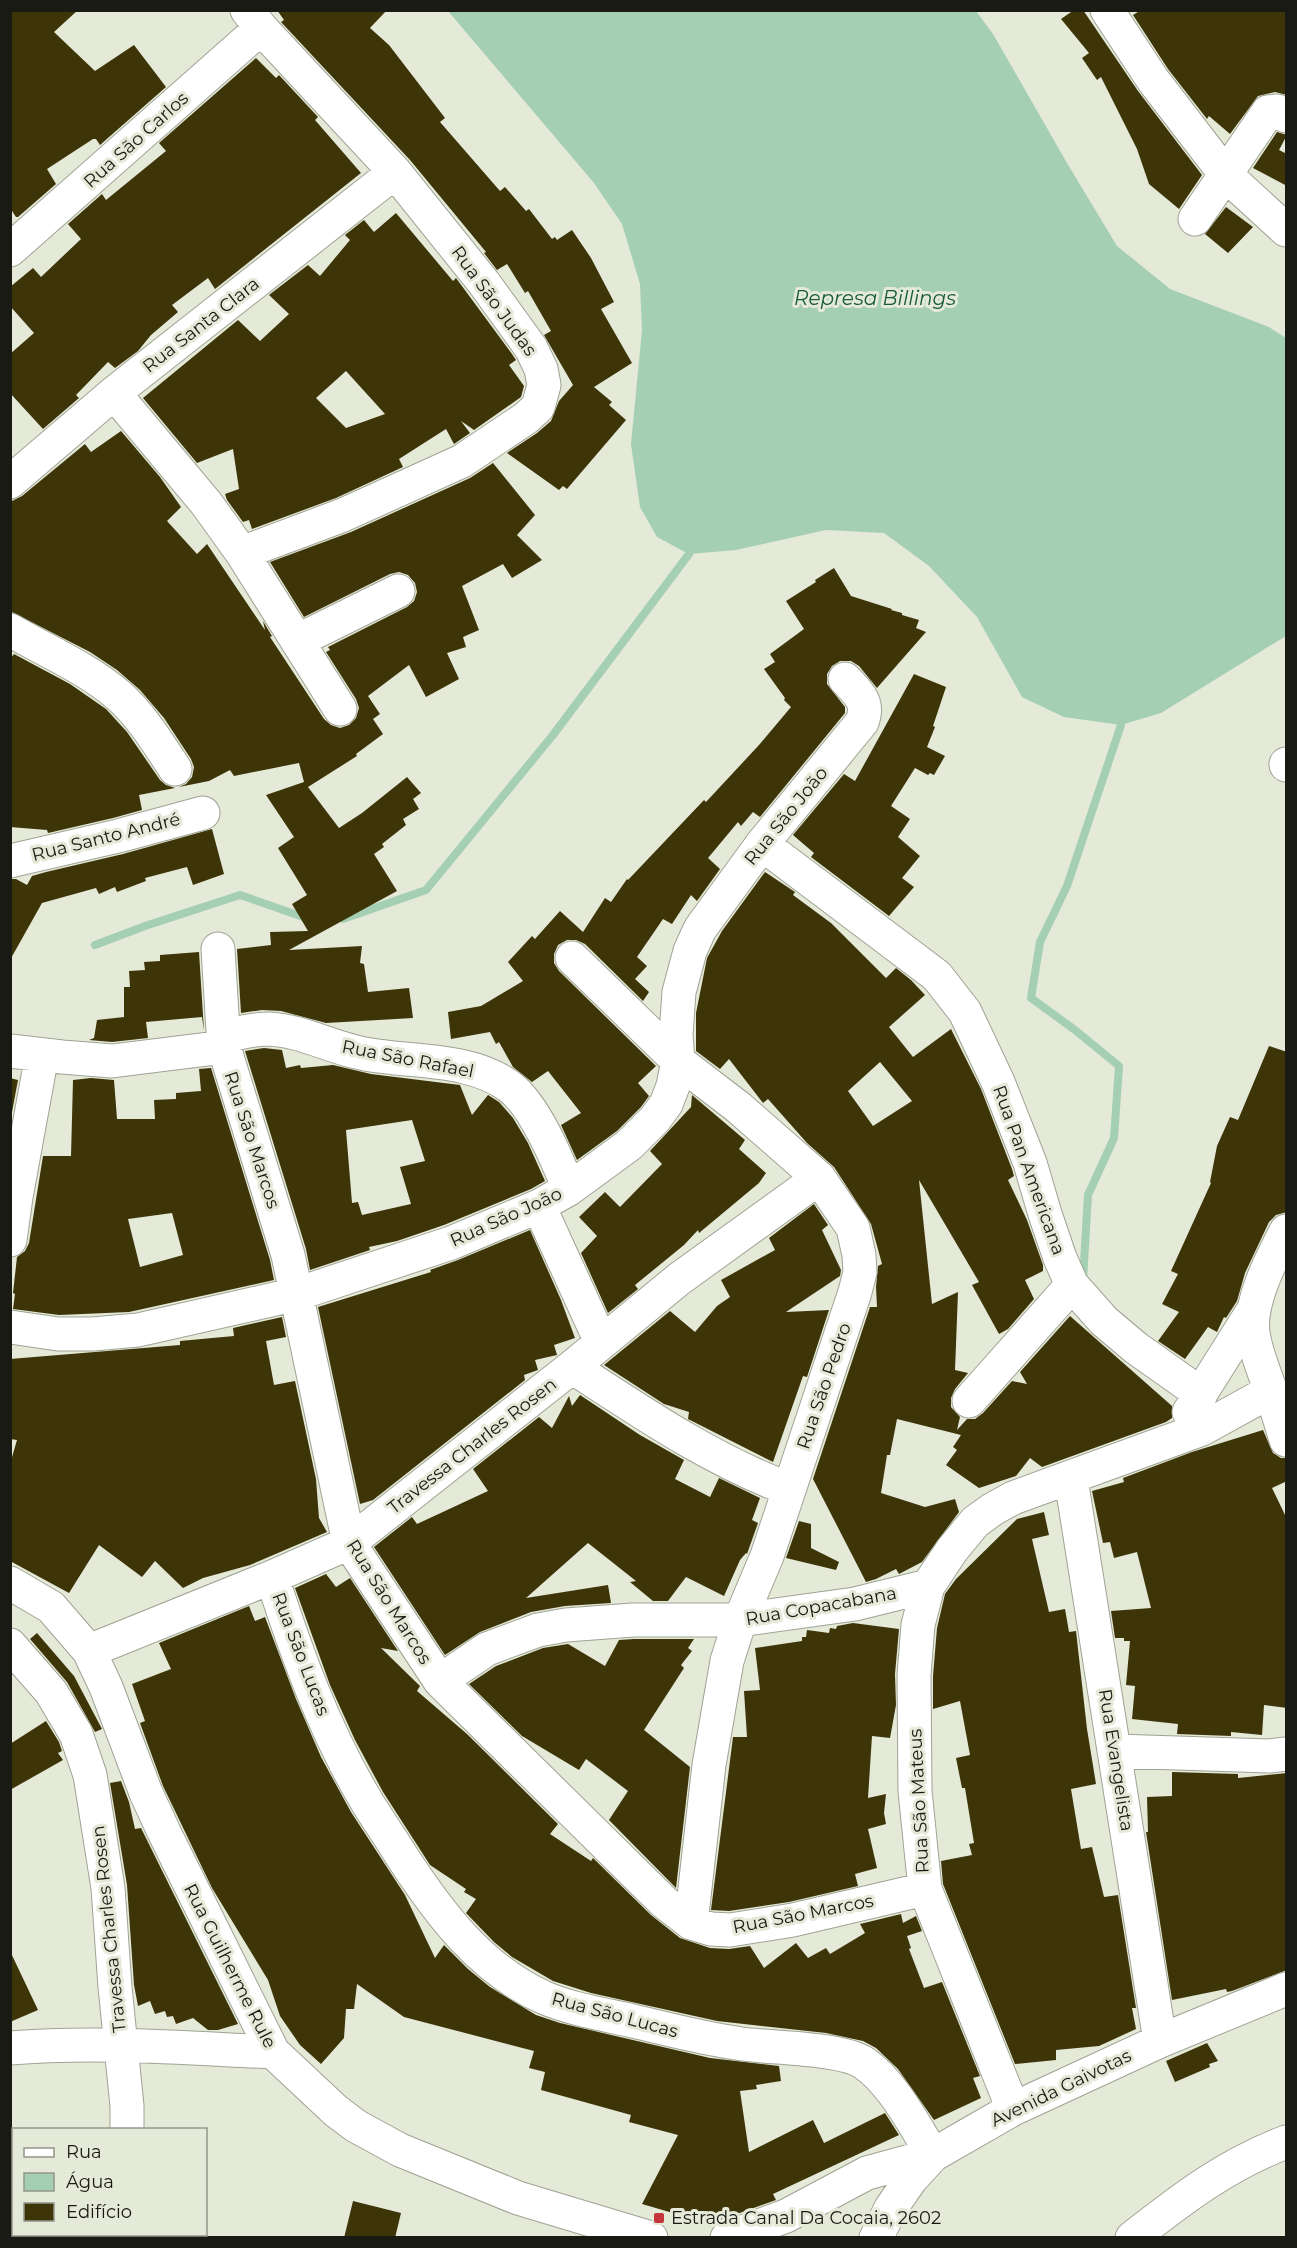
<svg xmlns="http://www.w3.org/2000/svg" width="1297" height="2248" viewBox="0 0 1297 2248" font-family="Montserrat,sans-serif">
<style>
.water{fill:#a4cfb2}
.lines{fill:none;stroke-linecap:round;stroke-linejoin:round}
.stream{stroke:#a4cfb2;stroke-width:8}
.building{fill:#3d3508;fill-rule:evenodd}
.minor-casing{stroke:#9fa394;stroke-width:35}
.minor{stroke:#fff;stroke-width:33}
.poi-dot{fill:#c4343b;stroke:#e5e9d8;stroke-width:2}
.labels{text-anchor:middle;stroke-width:6;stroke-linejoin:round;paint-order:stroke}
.street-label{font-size:18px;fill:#191a14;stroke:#e5e9d8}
.poi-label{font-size:18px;fill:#191a14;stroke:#e5e9d8;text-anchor:start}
.water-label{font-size:20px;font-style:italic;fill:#175c37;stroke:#e5e9d8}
</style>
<rect width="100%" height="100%" fill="#e5e9d8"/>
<path class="water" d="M448,11h528l17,23 74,129 50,83 53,43 99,38 17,11v298l-125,77 -40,12 -57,-8 -42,-20 -45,-80 -48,-51 -45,-33 -58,-3 -90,20 -47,4 -32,-17 -17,-30 -9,-63 11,-114 -2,-46 -18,-60 -28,-41z"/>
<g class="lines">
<path class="stream" d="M343,919l83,-29 127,-155 136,-181
M95,945l50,-19 95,-31 66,23
M1083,1280l5,-85 26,-57 5,-72 -44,-36 -44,-32 9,-56 27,-56 54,-161"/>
</g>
<path class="building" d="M10,10h68l-24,22 41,39 39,-26 32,42 -66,58 -4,-6h-3l-46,30 9,15 -38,33h-2l-6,-9z
M277,10h110l-17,18 19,17 56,73 -5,4 60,69 5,-4 21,24 3,-2 23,30 3,-2 2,3 15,-10 19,28 23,44 -13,7 31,54 -38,24 18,15 -3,3 17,15 -59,69 -4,-3 -4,4 -52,-37 30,-20 14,-12 8,-20 14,-16 -29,-50 7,-4 -23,-40 -3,2 -18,-29 -10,6 -13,-17 2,-1 -76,-92 -129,-138 3,-2z
M1074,10h9l55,81 64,84 -23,34 -30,-25 -12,-35 -36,-72 -4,3 -15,-22 7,-5 -28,-34z
M1141,10h146v85l-12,-3 -17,4 -28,38 -21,-18 -2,3 -39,-50 -35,-54z
M256,58l20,20 3,-3 39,42 -3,3 46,53 -146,116 -7,-11 -36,27 6,7 -27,23 -13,16 -23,17 -7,-6 -32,33 3,3 -36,31 -33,-36v-39l24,-21 -24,-27v-19l23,-19 8,9 40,-38 -13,-15 34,-30 4,6 60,-49 -7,-8z
M1277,132l10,3 -8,15 8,4v32l-34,-18z
M1226,207l27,20 -25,26 -23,-19z
M396,213l57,68 3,-3 56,76 4,6 -7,5 15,21 -3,11 -47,33 -13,-9 9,12 -16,11 -8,-15 -47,30 4,8 -67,31 -84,31 -3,-9 -6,2 -16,-22 -2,-6 14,-5 -6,-40 -36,14 -54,-65 95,-78 22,21 29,-27 -20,-19 39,-30 12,11 30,-36 -5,-5 19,-15 10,12zM346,371l39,43 -39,14 -30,-30z
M121,431l39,46 21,30 -14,14 30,33 10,-10 58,86 -2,-9 9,15 -2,1 54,82 7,6 9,3 9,-3 7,-7 3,-10 -3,-9 -30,-47 4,-2 -2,-3 79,-40 7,-6 3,-9 -2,-9 -7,-8 -9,-3 -9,2 -86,43 -34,-55 81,-30 119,-54 23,-15 42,52 -18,20 25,25 -30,18 -9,-14 -41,22 17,44 -16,7 3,10 -19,6 12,26 -33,18 -17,-32 -41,31 12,18 -7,5 10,15 -27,20 1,2 -49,31 31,41 23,-15 45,-36 14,16 -8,6 6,10 -16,10 3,6 -24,19 2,3 -10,7 23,37 -108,59 73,-4 -2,17 4,1 4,28 41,-4 4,30 -87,5 -45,-12 -19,-1 -21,3 -4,-64 34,-4 -1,-13 38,-1 -16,-27 15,-9 -29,-47 16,-11 -28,-42 38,-13 -5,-19 -65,13 -4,-6 -21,11 -30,6 7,-3 6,-7 2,-10 -3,-8 -27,-41 -24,-28 -23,-20 -27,-18 -80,-41v-109l12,-6 63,-52 6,8z
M834,568l17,28 41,13 -1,1 11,3v2l17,5 -3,8 10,4 -49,56 -18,-22 -8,-5h-11l-8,5 -5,8v10l18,23v6l-85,104 -7,-5 -12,14 -3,-4 -30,36 12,11 -23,32 -6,-6 -19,29 -9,-5 -26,38 10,9 -12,13 14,13 -6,9 -58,-57 -9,-4h-9l-9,5 -4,9v9l5,8 97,95 -18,17 11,13 -8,11 -24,24 -40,29 -16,-35 20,-12 -33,-42 -16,11 -19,-15 -14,-25 -3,2 -6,-12 -39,7 -3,-27 33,-6 42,-25 -15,-19 24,-26 3,3 25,-28 23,21 22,-34 6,4 16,-23 1,1 76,-80 2,2 53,-57 32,-38 -7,-7 1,-2 -21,-29 11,-7 -5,-8 34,-25 -18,-28 30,-19 -1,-2z
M14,654l56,30 36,25 21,23 33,48 6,5 9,3 -36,7 3,15 -29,8 -65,15 -1,-3 -37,-3v-168z
M914,674l32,13 -13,39 2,1 -8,20 18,9 -11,19 -4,-2 -2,2 -13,-7 -24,38 19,13 -12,18 22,19 -18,22 12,9 -25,29 -78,-59 3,-4 -21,-18 51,-61 11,7z
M212,829l12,45 -31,11 -6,-18 -42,11 1,3 -29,11 -2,-5 -16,7 -3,-6 -54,15 -32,57v-81h6l11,6 5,-9 14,-4 77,-18z
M765,872l30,20 -2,3 38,28 55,55 10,-10 15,12 14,15 -36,32 24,30 38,-28 30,60 31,80 2,7 -6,4 19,40 16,45v6l-18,9 9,19 -26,30 -9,5 -27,-49 7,-3 -60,-102 13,124 26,-12 -3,78 13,3 -13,16 -4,9v9l9,10 -3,13 10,-11h8l8,-6 29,-32 15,3 -7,-12 50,-56 102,90v12l-6,4 -124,45 -12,-9 -14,18 -37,12 -33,-23 11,-15 -4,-3 8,-12 -64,-16 -7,36h-3l-6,38 44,14 30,-8 4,13 -37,50 -23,12 -3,-5 -20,10 -10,3 -53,-103 57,-172h7l-1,-20 2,-21 4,-2 -11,-40 -37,-57 -27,-24 -39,-44 -5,4 -34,-44 -9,10 -24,-18v-38l11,-55 15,-27zM880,1062l32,39 -39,25 -25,-35z
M199,952l5,79 -2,-14 -56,5 2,16 -36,4 -23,-2 5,-2 3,-18 27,-3v-30h6l-1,-16 16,-1 -1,-8 16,-1v-6z
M1269,1046l18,6v160l-11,3 -7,7 -24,51 -8,28 -11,17 -2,-1 -7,15 -9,-5 -23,32 -27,-18 21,-29 -17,-8 16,-30 -7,-3 40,-88 -1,-1 7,-36 13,-29 8,3z
M264,1048l18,2 4,18 14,-3 1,3 32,-3 38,9 89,11 12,30 16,-20 11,7 14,16 15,25 17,38 -14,8 -87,36 -47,16 -28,6 1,3 -60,20 -4,-21 -61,-198zM412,1120l13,41 -25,6 11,37 -49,11 -4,-13 -6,1 -6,-73z
M211,1068l59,192 4,20 -145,32 -70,3 -46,-6 2,-15 -2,-1 4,-36 8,-6 4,-8 14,-87h28l2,-76 18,-2 23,2 3,39h38l-1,-19 22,-1v-6l25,-2 -2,-22zM172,1213l11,42 -43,12 -12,-48z
M10,1078l8,2 -8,43z
M692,1095l53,45 -6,9 27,24 -7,10 -60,50 -1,-3 -14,15 -49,40 3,4 -30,24 -27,-60 16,-17 -18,-19 26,-25 15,15 42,-43 -12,-13 41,-44z
M814,1204l14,21 -6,5 19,40 -1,6 -54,36 43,-2 -22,67 -4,-1 -30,86 -85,-43 1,-7 -25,-8 -60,-39 66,-54 25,21 22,-26 13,-9 -9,-17 54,-30 -6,-12z
M530,1230l31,70 14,38 -21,7 3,10 -22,5 3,10 -14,5 1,5 -152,120 -13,4 -42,-197 113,-35 -1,-2 28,-10z
M282,1317l4,20 -20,4 8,44 21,-4 21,98 3,39 8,14 -77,33 -47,13 -20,10 -28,-27 -13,16 -43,-32 -30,48 -59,-32v-97l7,-24 -7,-1v-80l170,-14v-4l54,-5 -1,-8z
M580,1395l60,40 44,25 -9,19 35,18 9,-19 41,20 -8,22 6,3 -11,31 -1,-1 -6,7 -16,36 -38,-19 -18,24h-15l-23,-19 6,-1 -48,-38 -62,55 82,-13 3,18 -46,3 -34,6 -51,20 -35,23 -71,-108 38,-30 5,7 71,-33 -15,-22 66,-52 13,11 17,-32 3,10z
M1263,1430l10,23 8,5h6v23l-15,7 15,31v189l-23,-3 -2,30 -31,-3v4l-54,-2 1,-10 -46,-5 3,-33 -9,-1 4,-44h-6v-3h-9l-4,-27 40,-3 -14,-56 -23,6 -4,-16 -7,1 -11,-52 32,-9 -1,-4 69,-26z
M1044,1512l5,23 -17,4 17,73 16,-3 4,23 7,-1 11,98 9,55 -25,5 10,60 11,-2 12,50 14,-2 18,113h-4l4,21 -37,17 -43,4v10l-41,4 -72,-180 -2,-23 31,-6 -3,-11 5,-1 -9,-55h-3l-6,-30 14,-3 -10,-54 -27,8v-33l4,-48 8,-34 11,-15 61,-60z
M799,1521l12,3v24l28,14 -3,8 -50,-12z
M326,1574l10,13 14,-9 48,73 -17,-3 39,38 -3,5 50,43 91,90 -8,10 41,27 2,-3 58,57 29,23 30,10 19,1 21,-3 14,22 32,-25 12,15 18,-10 4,6 35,-21 -5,-9 41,-10 2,9 13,-7 6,15 -15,5 4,12 -2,1 15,39 18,-6 38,94 -7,2 8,20 -47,22 -36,-51 -22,-21 -13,-7 -37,-8 -109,-12 -126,-28 -38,-12 -41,-24 -18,-15 -28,-29 10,-14 -12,-7 2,-3 -36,-24 -47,-73 -28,-52 -25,-55 -35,-97z
M249,1606l6,15 10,-4 31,82 25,58 30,55 54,83 30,63 9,-13 24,24 22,18 46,28 24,8 150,35 69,8 2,15 -25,4 1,4 -17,2 9,61 64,-32 11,23 61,-30 14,22 -126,59 3,6 -56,20 -6,5 -72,-21 36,-69 -49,-13 2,-7 -90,-25 4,-18 -16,-4 5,-17 -130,-34 -47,-33 -3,25h-8l-2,29 -23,26 -21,-19 -20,-29 -12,-36 -56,-92 -49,-102 -23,-63 5,-2 -13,-37 39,-15 -12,-26z
M853,1623l46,6 -4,45 1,31 -6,33 -18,-2 -4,62 18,-4 -2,19 2,11 -18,5 9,39 -22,6 3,12 -69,16 -60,9 -18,-1 22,-173h14l-3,-46 16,-1 -5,-42 47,-7v-4h4l1,-7 22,3 1,-5 6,1 1,-3z
M37,1633l37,43 28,53 -7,3 -28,-50 -37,-43z
M634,1639h60l-6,9 4,3 -11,14 3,3 -40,62 46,37 -14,121 -67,-68 19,-29 -42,-32 -7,11 -57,-34 -53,-52 27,-18 47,-18 25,-4 37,22 14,-26z
M46,1721l13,21 3,9 -4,2 5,7 -53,30v-46z
M1172,1772l66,2v4l49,-5v197l-55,21 -5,1 -1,-3 -54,11 -26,-168h2l-1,-35 25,-1z
M121,1781l8,21 6,27 6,-1 97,196 -20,6h-10l-15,-12 -17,6 -3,-8 -6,1 -2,-6 -10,3 -5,-13 -12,5 -4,-21 -7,-100 -17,-102z
M10,1951l28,59 -28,12z
M1207,2043l11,18 -9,3 1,3 -35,15 -9,-21z
M353,2201l48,12 -6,25h-51z"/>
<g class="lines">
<defs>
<path id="minor" d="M1107,10l46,70 73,95 60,55
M1195,219l73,-107 9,-1 9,5
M10,250l251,-222
M114,393l92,110 36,50 98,156
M10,482l104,-89 281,-221
M242,553l101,-38 119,-54 64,-43 12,-11 6,-22 -3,-16 -10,-21 -47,-65 -89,-111 -134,-144 -14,-18
M10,630c36,21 77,38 108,65 23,20 40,48 57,74
M297,641l101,-50
M1286,765v-1
M762,844l175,132 28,36 33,70 32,81 15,51 15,44 12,27 32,36 32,27 65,46
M10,861l108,-25 85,-23
M218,949l6,98 64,208 61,288 91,138 224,221 27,21 20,6 19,1 63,-10 132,-31
M572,958l106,103 60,46 81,71 34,50 6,27 1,17 -5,20 -88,264 -27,64 -13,41 -18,104 -18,158
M223,1037c15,-4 30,-8 45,-8 31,1 58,16 88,23 48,12 112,3 154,35 25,19 47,72 59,102
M10,1051l52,6 50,4 112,-14
M539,1206l62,136
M10,1240l6,-43 26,-142
M10,1327l48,7h35l45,-4 159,-36 154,-51 88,-37 30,-17 60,-44 26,-26 11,-15 7,-18 5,-25 -2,-26 3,-43 11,-41 10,-22 62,-85 100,-122c8,-20 -4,-29 -17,-43
M572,1367c69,45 139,93 217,122
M1271,1391l15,49
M969,1401l103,-116
M1189,1412l65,-103
M1071,1479l89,562
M272,1577c25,78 53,155 95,225 11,18 23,35 34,53 37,57 80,115 144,143 26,11 56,16 84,22 37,9 75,19 113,24 29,4 100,4 122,19 29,20 50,62 69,92l-66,18 -81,43 -59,22
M10,1583l41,24 38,44 17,36 40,106 18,39 109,220 63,59 20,15 44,24 118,48 133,40
M10,1645l41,47 25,42 14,41 18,113 7,99 12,119v24
M89,1651l183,-74 77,-34 223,-176 107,-88 140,-101
M440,1681l47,-32 51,-19 28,-5 67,-5h107l115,-16 73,-18
M1115,1751l154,5 17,-2
M10,2048c88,-7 175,0 263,4
M1013,2109l-88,-220 -10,-98 -1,-116 4,-50 10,-39 24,-36 23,-28 18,-13 20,-11 189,-69 69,-38c-7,-19 -15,-38 -18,-58 -4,-32 19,-75 33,-102
M125,2238v-4
M876,2238l15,-30 20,-29 22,-24 80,-46 147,-68 126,-52
M1132,2238c51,-40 94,-73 154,-96"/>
</defs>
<use href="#minor" class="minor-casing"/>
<use href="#minor" class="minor"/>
</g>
<rect class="poi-dot" x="653" y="2212" width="12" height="12" rx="3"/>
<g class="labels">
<g class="street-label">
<text transform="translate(136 140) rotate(-42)" y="6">Rua São Carlos</text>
<text transform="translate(494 301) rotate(54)" y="6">Rua São Judas</text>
<text transform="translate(201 325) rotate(-38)" y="6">Rua Santa Clara</text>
<text transform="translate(786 816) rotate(-51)" y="6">Rua São João</text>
<text transform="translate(106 837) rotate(-14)" y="6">Rua Santo André</text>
<text transform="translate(408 1059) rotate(11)" y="6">Rua São Rafael</text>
<text transform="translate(252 1140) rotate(72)" y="6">Rua São Marcos</text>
<text transform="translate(1029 1170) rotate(70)" y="6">Rua Pan Americana</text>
<text transform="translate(506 1217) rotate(-24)" y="6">Rua São João</text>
<text transform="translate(824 1386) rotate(-71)" y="6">Rua São Pedro</text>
<text transform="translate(472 1446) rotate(-38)" y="6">Travessa Charles Rosen</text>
<text transform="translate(389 1602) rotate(58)" y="6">Rua São Marcos</text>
<text transform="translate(821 1606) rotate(-10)" y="6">Rua Copacabana</text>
<text transform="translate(301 1654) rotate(69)" y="6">Rua São Lucas</text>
<text transform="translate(1116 1760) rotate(81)" y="6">Rua Evangelista</text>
<text transform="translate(919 1801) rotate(-93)" y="6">Rua São Mateus</text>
<text transform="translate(803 1914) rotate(-11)" y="6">Rua São Marcos</text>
<text transform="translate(109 1929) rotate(-96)" y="6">Travessa Charles Rosen</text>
<text transform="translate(230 1966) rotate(63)" y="6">Rua Guilherme Rule</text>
<text transform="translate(615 2015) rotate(15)" y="6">Rua São Lucas</text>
<text transform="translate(1061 2088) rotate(-26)" y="6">Avenida Gaivotas</text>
</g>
<g class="poi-label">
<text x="671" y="2224">Estrada Canal Da Cocaia, 2602</text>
</g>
<g class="water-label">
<text x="875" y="305">Represa Billings</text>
</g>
</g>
<rect width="1297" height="2248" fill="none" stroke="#191a14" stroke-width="24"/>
<rect x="12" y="2128" width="195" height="108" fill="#e5e9d8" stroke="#93968a" stroke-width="1.5"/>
<rect x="24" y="2148" width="30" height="9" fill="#ffffff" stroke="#93968a" stroke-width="1.5"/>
<text x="66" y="2158" font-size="18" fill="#191a14">Rua</text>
<rect x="24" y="2173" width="30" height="18" fill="#a4cfb2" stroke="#93968a" stroke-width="1.5"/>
<text x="66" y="2188" font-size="18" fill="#191a14">Água</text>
<rect x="24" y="2203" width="30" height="18" fill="#3d3508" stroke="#93968a" stroke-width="1.5"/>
<text x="66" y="2218" font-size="18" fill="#191a14">Edifício</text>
</svg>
